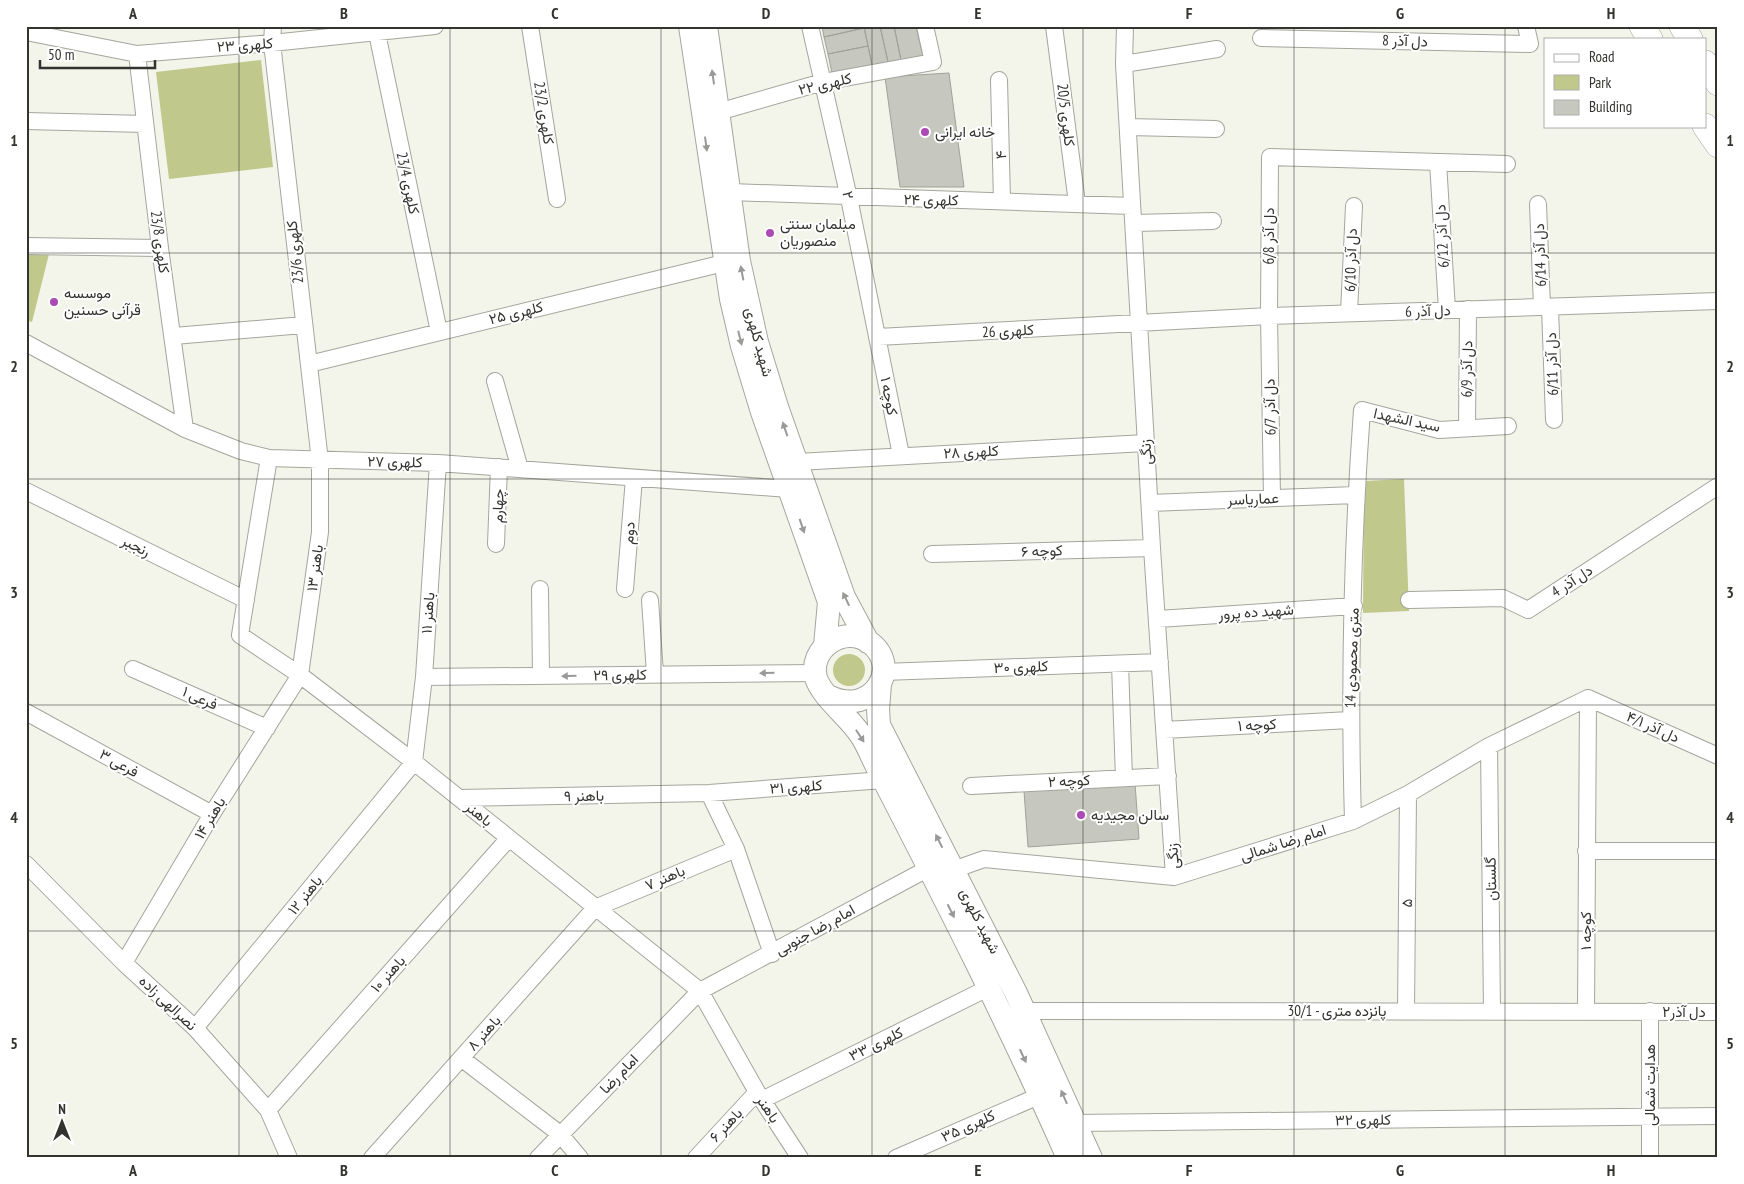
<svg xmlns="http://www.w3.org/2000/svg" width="1744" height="1184" viewBox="0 0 1744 1184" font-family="'PT Sans Narrow',Vazirmatn,sans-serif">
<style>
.green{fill:#c0c88b}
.building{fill:#c6c8bf;stroke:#a1a299}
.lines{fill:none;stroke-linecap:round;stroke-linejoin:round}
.minor-casing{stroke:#a4a69d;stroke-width:18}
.secondary-casing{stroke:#a4a69d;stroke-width:24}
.primary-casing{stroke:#a4a69d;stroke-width:26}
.minor{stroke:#fff;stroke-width:16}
.secondary{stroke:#fff;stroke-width:22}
.primary{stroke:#fff;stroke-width:25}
.oneway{fill:#999a98}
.grid{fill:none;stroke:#333430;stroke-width:1;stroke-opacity:0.55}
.poi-dot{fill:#ab4bb3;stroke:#fff;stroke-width:2}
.labels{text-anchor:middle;stroke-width:4;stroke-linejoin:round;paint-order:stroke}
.street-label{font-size:15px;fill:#333430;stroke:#fff}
.poi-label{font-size:15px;fill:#333430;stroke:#fff;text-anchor:start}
.neatline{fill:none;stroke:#333430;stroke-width:2}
.grid-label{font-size:16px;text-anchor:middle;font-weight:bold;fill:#333430}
</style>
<rect width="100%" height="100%" fill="#f3f5eb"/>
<path class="green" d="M261,60l12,107 -104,12 -13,-107z
M26,246h25l-19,76 -6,-2z
M1404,479l5,132 -46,2 1,-132z
M833 670a16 16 0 1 1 32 0a16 16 0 1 1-32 0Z"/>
<path class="building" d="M822,26h42v2l-40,9z
M864,26h16l8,36 -16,3z
M880,26h14l7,34 -13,2z
M894,26h22l7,30 -22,4z
M864,28l4,18 -40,8 -4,-17z
M868,46l4,19 -40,8 -4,-19z
M949,73l15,114h-64l-15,-110z
M1135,783l4,56 -111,8 -4,-56z"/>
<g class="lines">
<defs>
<path id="minor" d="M530,26l27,173
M810,26l39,172 52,257
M1054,26l23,177
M1125,26l-1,38 28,484 22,329
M26,32l111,22 135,-11 163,-17
M377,33l62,299
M1261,38l269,6 -4,-18
M137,54l23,194 25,181
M1124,64l93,-15
M999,80l3,121
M718,112l105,-30 110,-20 -8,-36
M26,121l119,3
M1128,127l88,2
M1438,162l9,148
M730,192l402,14
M1538,204l4,103
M1134,223l79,-2
M26,246l134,2
M1550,307l4,113
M1349,313l5,-107
M174,336l129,-11
M878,337l391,-21 449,-15
M26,343l159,86 56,22 28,7 169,5 351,26
M309,364l415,-101
M495,381l25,88
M1467,428l1,-119
M269,458l-29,177 60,40 114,87 286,229 57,101 43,66
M797,462l349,-19
M26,491l220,109
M1272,498l-3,-182 1,-159 237,7
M1150,503l206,-8
M496,544l3,-77
M932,554l220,-6
M540,589l1,87
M625,589l9,-111
M650,600l5,74
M1409,600l94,-2 25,12 190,-124
M1158,619l196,-13
M1120,664l4,114
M133,669l134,59
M883,672l277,-10
M424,677l392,-4
M1588,698l130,58
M26,712l186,102
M1164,730l186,-10
M1489,746l3,265
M971,786l197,-10
M709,793l27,56 36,105
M459,798l250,-5 175,-13
M1353,821c-4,-137 -1,-274 9,-411l77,20 69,-4
M1586,851h132
M26,864l98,99 71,65 73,82 21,48
M953,870l31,-11 190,18 179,-56 55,-27 81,-48 99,-48
M124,963l88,-149 88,-139 20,-143v-71l-48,-418 1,-17
M1025,1011l693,1
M1406,1011l2,-217
M1586,1011l2,-313
M195,1028l219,-266 10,-85 14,-214
M461,1058l99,76 20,24
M762,1100l228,-113
M268,1110l241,-272
M1076,1123l642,-7
M372,1158l223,-250 141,-59
M538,1158l162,-167 229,-123
M696,1158l61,-66
M896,1158l145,-63
M1650,1158v-147"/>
<path id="secondary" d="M690,26l41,273 11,47 20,66 67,190 -4,44
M706,26l33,235 18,81 20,65 67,190 24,45
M880,684l-2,25 1,16 137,268 75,165
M830,697c43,20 73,-31 39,-55 -25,-18 -61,7 -53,36 6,19 33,39 44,56 7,10 11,21 16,31 67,130 133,259 192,393"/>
<path id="primary" d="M1642,26l8,13
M1682,26l8,13
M1705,63l13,20
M1705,126l13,19"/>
</defs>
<use href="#minor" class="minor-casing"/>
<use href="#secondary" class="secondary-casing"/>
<use href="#primary" class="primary-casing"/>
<use href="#minor" class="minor"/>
<use href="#secondary" class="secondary"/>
<use href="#primary" class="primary"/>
</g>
<defs><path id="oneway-solid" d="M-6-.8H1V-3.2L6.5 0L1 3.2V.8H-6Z" transform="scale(1.25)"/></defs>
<g class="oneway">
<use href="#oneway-solid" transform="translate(713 77) rotate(-98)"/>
<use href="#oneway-solid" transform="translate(706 144) rotate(82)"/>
<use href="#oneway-solid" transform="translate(742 273) rotate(-101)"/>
<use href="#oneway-solid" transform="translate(740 338) rotate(76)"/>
<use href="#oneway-solid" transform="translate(785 429) rotate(-109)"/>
<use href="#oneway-solid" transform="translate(802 526) rotate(71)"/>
<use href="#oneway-solid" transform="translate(846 599) rotate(-115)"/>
<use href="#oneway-solid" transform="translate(767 673) rotate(179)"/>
<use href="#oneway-solid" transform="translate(569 676) rotate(179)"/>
<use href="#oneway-solid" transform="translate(860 736) rotate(57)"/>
<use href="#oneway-solid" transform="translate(939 841) rotate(-117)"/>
<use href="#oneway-solid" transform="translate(951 911) rotate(63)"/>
<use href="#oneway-solid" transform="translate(1023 1056) rotate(65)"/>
<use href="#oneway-solid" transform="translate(1064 1097) rotate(-114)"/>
</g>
<path class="grid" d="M239,26v1132M450,26v1132M661,26v1132M872,26v1132M1083,26v1132M1294,26v1132M1505,26v1132M26,253h1692M26,479h1692M26,705h1692M26,931h1692"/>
<g class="poi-dot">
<circle cx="925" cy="132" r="5"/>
<circle cx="770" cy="233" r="5"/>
<circle cx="54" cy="302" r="5"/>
<circle cx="1081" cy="815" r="5"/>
</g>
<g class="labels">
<g class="street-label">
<text transform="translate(1405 41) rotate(2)" y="5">دل آذر 8</text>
<text transform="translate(245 45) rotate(-4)" y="5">کلهری ۲۳</text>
<text transform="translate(825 84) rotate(-13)" y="5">کلهری ۲۲</text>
<text transform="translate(544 113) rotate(81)" y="5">کلهری 23/2</text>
<text transform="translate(1066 115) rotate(83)" y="5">کلهری 20/5</text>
<text transform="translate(1001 155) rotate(-92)" y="5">۴</text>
<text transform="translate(408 183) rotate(78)" y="5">کلهری 23/4</text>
<text transform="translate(848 195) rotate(78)" y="5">۲</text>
<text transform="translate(931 200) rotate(1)" y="5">کلهری ۲۴</text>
<text transform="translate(1269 236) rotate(-90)" y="5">دل آذر 6/8</text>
<text transform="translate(1442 236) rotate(-93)" y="5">دل آذر 6/12</text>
<text transform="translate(160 242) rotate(82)" y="5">کلهری 23/8</text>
<text transform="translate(295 252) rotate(-96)" y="5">کلهری 23/6</text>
<text transform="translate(1540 255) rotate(-92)" y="5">دل آذر 6/14</text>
<text transform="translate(1351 260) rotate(-88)" y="5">دل آذر 6/10</text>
<text transform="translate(1428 311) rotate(-2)" y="5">دل آذر 6</text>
<text transform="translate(516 313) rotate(-14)" y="5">کلهری ۲۵</text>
<text transform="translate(1008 331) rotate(-3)" y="5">کلهری 26</text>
<text transform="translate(759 342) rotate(75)" y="5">شهید کلهری</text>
<text transform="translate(1552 364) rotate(-92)" y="5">دل آذر 6/11</text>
<text transform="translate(1467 369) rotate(-89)" y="5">دل آذر 6/9</text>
<text transform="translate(889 396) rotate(79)" y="5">۱ کوچه</text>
<text transform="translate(1270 407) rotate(-91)" y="5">دل آذر 6/7</text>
<text transform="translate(1407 420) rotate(12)" y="5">سید الشهدا</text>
<text transform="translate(971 452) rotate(-3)" y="5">کلهری ۲۸</text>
<text transform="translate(1146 452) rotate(-94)" y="5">زنگی</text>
<text transform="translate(395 462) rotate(1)" y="5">کلهری ۲۷</text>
<text transform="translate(1253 499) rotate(-2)" y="5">عماریاسر</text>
<text transform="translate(498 506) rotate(-88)" y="5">چهارم</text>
<text transform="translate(629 533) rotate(-85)" y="5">دوم</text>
<text transform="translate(136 546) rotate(26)" y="5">رنجبر</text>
<text transform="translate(1042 551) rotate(-2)" y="5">۶ کوچه</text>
<text transform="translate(315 568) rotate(-82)" y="5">باهنر ۱۳</text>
<text transform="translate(1572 581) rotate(-33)" y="5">دل آذر 4</text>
<text transform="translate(1256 612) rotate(-4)" y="5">شهید ده پرور</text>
<text transform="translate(428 613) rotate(-86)" y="5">باهنر ۱۱</text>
<text transform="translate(1352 658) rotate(-88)" y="5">14 متری محمودی</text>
<text transform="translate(1021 667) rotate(-2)" y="5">کلهری ۳۰</text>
<text transform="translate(620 675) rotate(-1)" y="5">کلهری ۲۹</text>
<text transform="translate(200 698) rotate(24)" y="5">فرعی ۱</text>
<text transform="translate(1257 725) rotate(-3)" y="5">۱ کوچه</text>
<text transform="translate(1653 727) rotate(24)" y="5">دل آذر ۴/۱</text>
<text transform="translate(119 763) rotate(29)" y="5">فرعی ۳</text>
<text transform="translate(1069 781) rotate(-3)" y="5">۲ کوچه</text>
<text transform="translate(796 787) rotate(-4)" y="5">کلهری ۳۱</text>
<text transform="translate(584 796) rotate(-1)" y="5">باهنر ۹</text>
<text transform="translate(479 814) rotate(39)" y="5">باهنر</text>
<text transform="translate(210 818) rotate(-59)" y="5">باهنر ۱۴</text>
<text transform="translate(1283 843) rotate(-18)" y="5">امام رضا شمالی</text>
<text transform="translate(1173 856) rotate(-94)" y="5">زنگی</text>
<text transform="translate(665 878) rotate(-23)" y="5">باهنر ۷</text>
<text transform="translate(1491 879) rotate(-91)" y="5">گلستان</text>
<text transform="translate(305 895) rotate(-51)" y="5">باهنر ۱۲</text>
<text transform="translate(1407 903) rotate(-89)" y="5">۵</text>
<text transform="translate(980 921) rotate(63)" y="5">شهید کلهری</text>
<text transform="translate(815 930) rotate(-29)" y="5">امام رضا جنوبی</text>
<text transform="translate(1586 931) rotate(-90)" y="5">کوچه ۱</text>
<text transform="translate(388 974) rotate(-48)" y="5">باهنر ۱۰</text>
<text transform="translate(168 1003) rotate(43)" y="5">نصرالهی زاده</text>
<text x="1337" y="1016">30/1 - پانزده متری</text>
<text x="1684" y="1017">دل آذر۲</text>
<text transform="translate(484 1033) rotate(-48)" y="5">باهنر ۸</text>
<text transform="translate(876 1044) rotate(-26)" y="5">کلهری ۳۳</text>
<text transform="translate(619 1074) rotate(-46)" y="5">امام رضا</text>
<text transform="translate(1650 1085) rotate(-90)" y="5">هدایت شمالی</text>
<text transform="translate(768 1109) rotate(56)" y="5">باهنر</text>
<text transform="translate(1363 1120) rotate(-1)" y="5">کلهری ۳۲</text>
<text transform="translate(726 1125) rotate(-47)" y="5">باهنر ۶</text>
<text transform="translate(968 1126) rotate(-24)" y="5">کلهری ۳۵</text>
</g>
<g class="poi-label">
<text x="935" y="137">خانه ایرانی</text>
<text x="780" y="229">مبلمان سنتی<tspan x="780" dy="17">منصوریان</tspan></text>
<text x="64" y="298">موسسه<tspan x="64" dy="17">قرآنی حسنین</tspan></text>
<text x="1091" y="820">سالن مجیدیه</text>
</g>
</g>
<rect width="1744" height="1184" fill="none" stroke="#ffffff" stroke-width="55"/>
<rect x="1544" y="38" width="162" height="90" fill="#ffffff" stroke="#adaeac"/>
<rect x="1554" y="54" width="25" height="8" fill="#ffffff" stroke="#adaeac"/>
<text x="1589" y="62" font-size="15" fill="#333430">Road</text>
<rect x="1554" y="75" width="25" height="15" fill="#c0c88b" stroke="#adaeac"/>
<text x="1589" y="88" font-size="15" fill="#333430">Park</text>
<rect x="1554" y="100" width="25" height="15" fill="#c6c8bf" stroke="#adaeac"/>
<text x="1589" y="112" font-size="15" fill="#333430">Building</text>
<g transform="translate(62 1122)" stroke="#ffffff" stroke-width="4" paint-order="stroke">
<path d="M0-4L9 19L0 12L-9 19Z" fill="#333430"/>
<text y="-8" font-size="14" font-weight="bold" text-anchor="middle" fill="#333430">N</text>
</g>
<path d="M40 60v8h115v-8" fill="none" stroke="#333430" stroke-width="2.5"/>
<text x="48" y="60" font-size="15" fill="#333430" stroke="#ffffff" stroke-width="4" paint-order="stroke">50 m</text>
<rect x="28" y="28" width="1688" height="1128" class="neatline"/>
<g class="grid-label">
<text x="133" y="19">A</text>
<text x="344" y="19">B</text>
<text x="555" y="19">C</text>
<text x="766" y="19">D</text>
<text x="978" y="19">E</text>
<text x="1189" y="19">F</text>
<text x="1400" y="19">G</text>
<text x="1611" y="19">H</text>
<text x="14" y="146">1</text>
<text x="1730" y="146">1</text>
<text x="14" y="372">2</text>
<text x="1730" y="372">2</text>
<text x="14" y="598">3</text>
<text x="1730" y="598">3</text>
<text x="14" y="823">4</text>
<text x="1730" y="823">4</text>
<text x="14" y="1049">5</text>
<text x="1730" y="1049">5</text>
<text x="133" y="1176">A</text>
<text x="344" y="1176">B</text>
<text x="555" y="1176">C</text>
<text x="766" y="1176">D</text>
<text x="978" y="1176">E</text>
<text x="1189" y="1176">F</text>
<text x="1400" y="1176">G</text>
<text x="1611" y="1176">H</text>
</g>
</svg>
